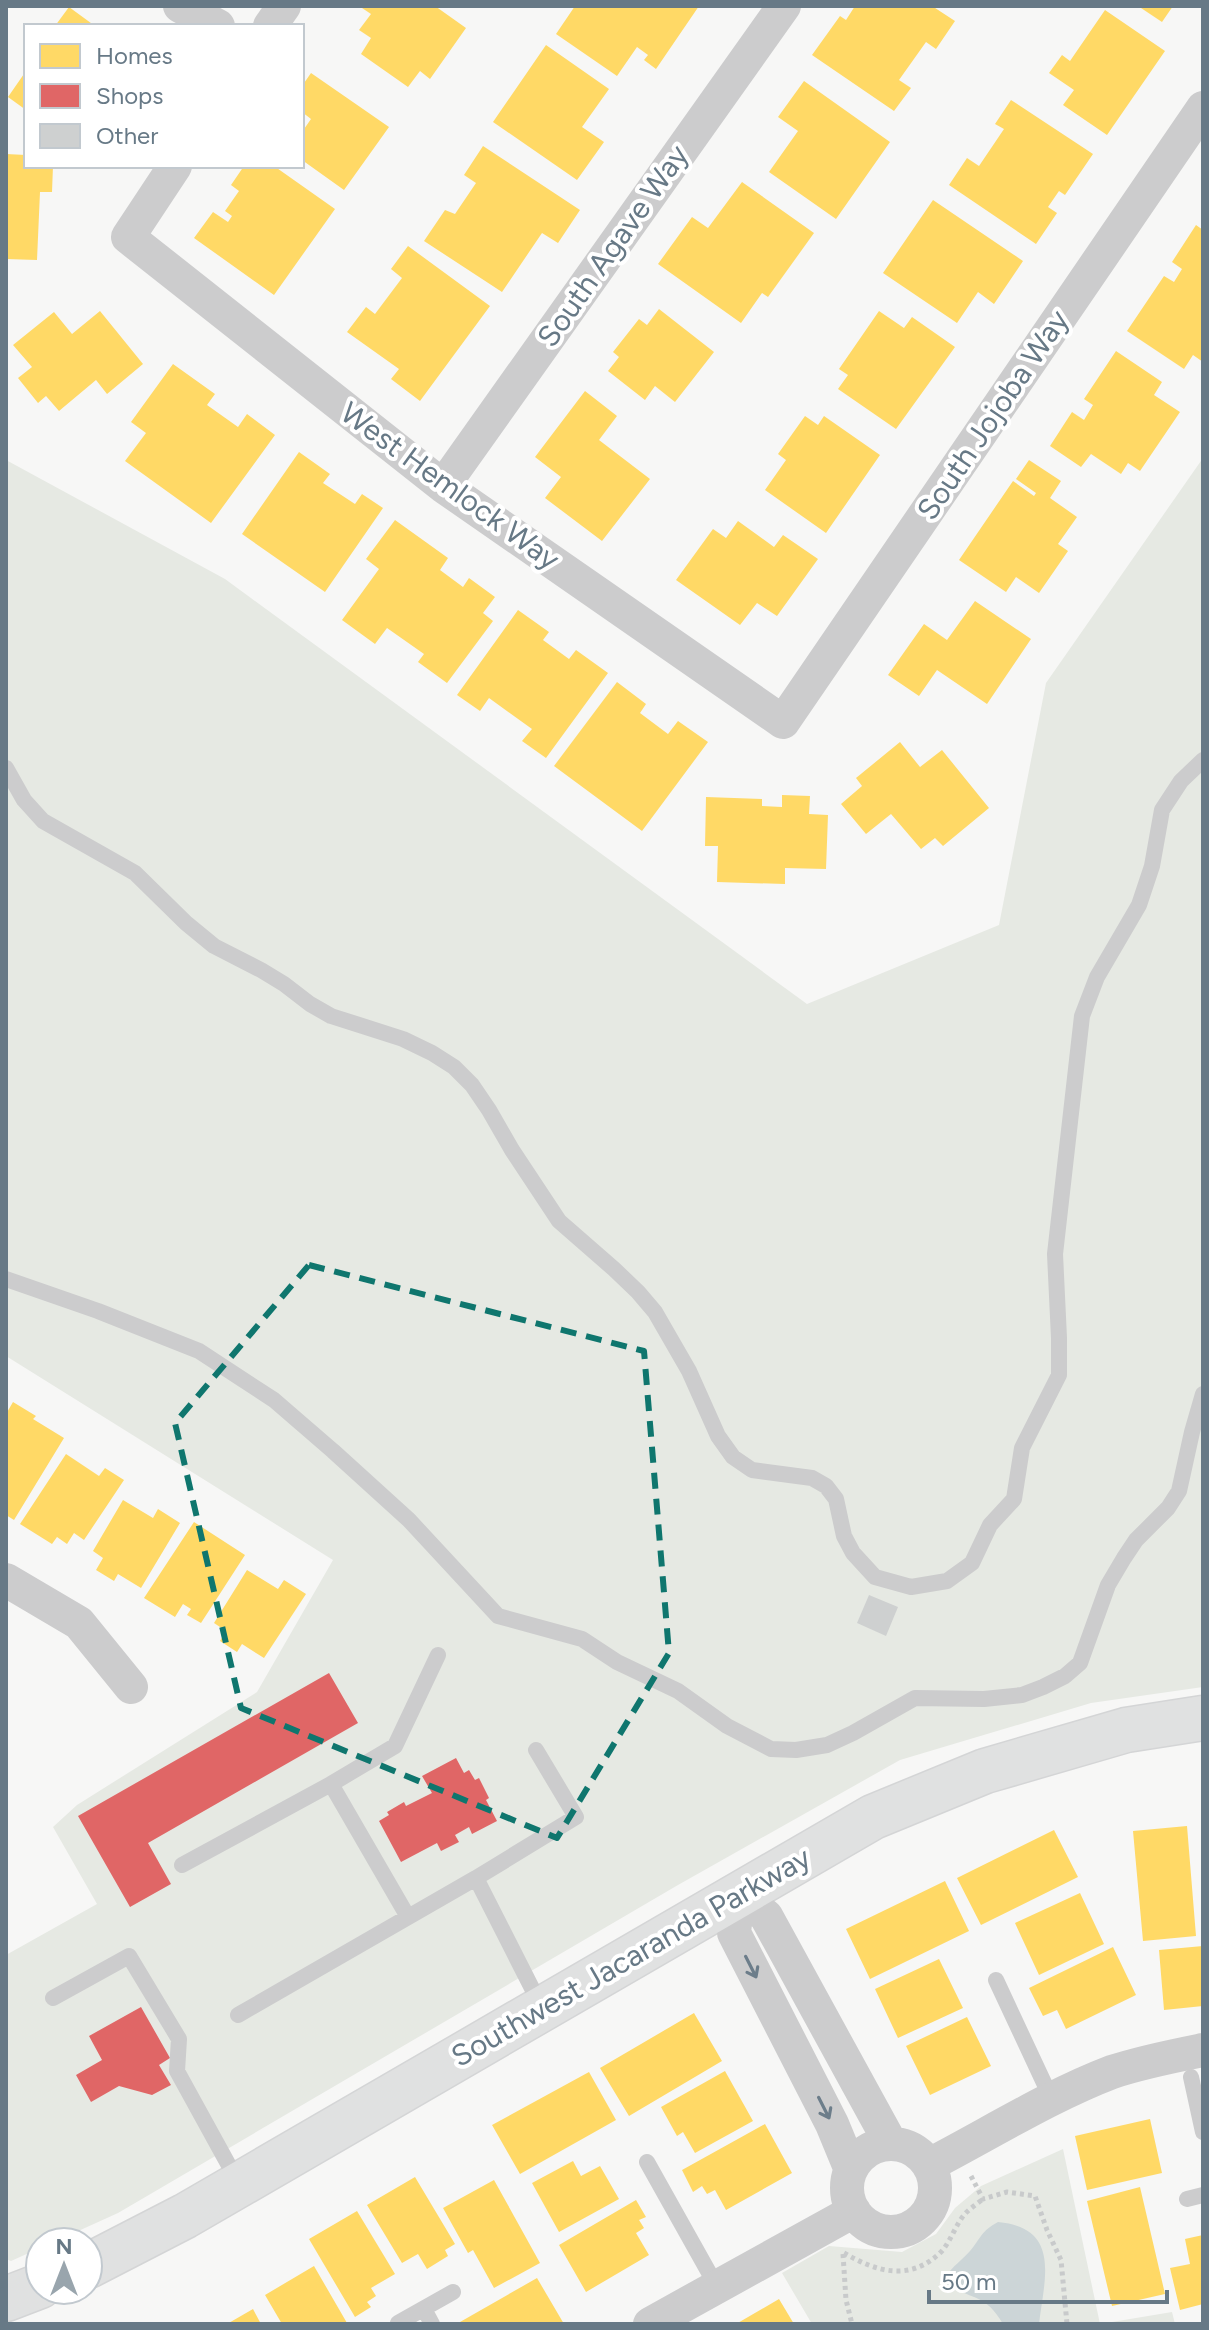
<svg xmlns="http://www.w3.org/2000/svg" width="1209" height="2330" viewBox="0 0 1209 2330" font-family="Figtree,sans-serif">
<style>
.green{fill:#e6e9e3}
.water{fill:#ccd5d7}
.homes{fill:#ffd966}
.shops{fill:#e06666}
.building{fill:#ced0d0}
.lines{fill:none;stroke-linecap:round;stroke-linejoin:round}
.secondary-casing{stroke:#d4d5d6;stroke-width:47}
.path{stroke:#c8cacb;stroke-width:5;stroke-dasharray:4 4;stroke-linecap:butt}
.lane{stroke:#cccccd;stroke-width:16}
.street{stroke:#cccccd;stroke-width:34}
.secondary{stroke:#e0e1e1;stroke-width:44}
.oneway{stroke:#6c7d8a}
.marked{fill:none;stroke:#0f766e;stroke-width:6;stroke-dasharray:16 10;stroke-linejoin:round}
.labels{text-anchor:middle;stroke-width:8;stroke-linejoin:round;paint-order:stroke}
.street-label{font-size:30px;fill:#677986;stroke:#fff}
</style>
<rect width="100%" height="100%" fill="#f7f7f6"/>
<path class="green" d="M1203,458v1229l-112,16 -191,57 -222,125 -560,328 -64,29h-14v6l-29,13 -5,-2v-304l91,-51 -44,-77 24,-22 180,-113 76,-132 -327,-204v-896l219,119 582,425 192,-79 47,-242z
M1063,2149l37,175 72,-12 3,12h-363l-30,-51 47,-27 73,6 34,-18 19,-26 26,-22z"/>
<path class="water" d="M998,2222c64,6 46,58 41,102h-36c-18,-31 -30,-23 -56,-40l-1,-8c7,-10 16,-16 24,-25 11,-13 11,-20 28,-29z"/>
<path class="homes" d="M359,6h76l31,22 -36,51 -10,-8 -12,16 -47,-33 10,-16 -12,-8 12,-16z
M575,6h124l-43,63 -12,-9 4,-5 -11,-8 -20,29 -61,-42z
M855,6h77l23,15 -19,28 -10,-7 -27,38 12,8 -17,23 -82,-56 28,-39 6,4z
M1138,6h35l-11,16z
M69,7l26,19h-40z
M1105,10l60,41 -58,84 -44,-30 11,-15 -25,-17 13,-18 8,6z
M546,45l63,44 -27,38 22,15 -27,38 -84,-58z
M26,71v39l-18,-13z
M311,73l78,54 -45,63 -42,-30v-28l9,-13 -9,-7v-26z
M804,81l86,61 -54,77 -67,-47 29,-41 -20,-14z
M1011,100l82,54 -28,41 -6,-4 -11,16 9,6 -21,31 -87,-59 18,-27 12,8 25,-37 -9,-5z
M483,146l97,64 -22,33 -16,-10 -40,59 -78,-51 21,-31 10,4 21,-31 -12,-8z
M6,154l20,1v11h27l-1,26h-12l-3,68 -31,-1z
M244,166h30l61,43 -61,86 -80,-57 19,-26 15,10 4,-6 -7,-5 14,-20 -8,-6z
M742,182l72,51 -46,64 -6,-4 -21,30 -83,-59 34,-47 16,11z
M933,200l90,61 -29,43 -16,-12 -21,31 -74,-50z
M1196,225l7,5v132l-10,-7 -9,14 -57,-38 37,-55 10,6 8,-13 -10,-7z
M408,246l82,60 -70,95 -29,-22 8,-10 -52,-37 19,-25 9,7 27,-36 -11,-9z
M659,309l55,43 -39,50 -20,-16 -10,14 -37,-29 11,-14 -6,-5 26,-33 8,6z
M100,311l43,53 -36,30 -11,-14 -37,31 -13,-15 -8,7 -20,-25 14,-11 -19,-22 41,-33 18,22z
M879,311l25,17 8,-11 43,30 -59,82 -58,-40 10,-14 -9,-6z
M1116,351l46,31 -8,13 26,17 -40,59 -12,-8 -7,11 -30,-20 -10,13 -31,-21 22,-34 12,8 9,-15 -9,-6z
M173,364l42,30 -8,11 31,22 9,-13 28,21 -64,88 -86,-62 21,-28 -15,-11z
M585,391l32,25 -18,24 51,39 -48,62 -57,-43 16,-21 -26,-20z
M805,416l13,9 6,-9 56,39 -54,78 -61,-43 21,-30 -8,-6z
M299,452l31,22 -7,9 32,21 7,-10 21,14 -58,84 -83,-58z
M1029,460l32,21 -11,17 27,19 -19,27 10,7 -29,42 -23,-16 -10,15 -47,-32 54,-79 21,15 2,-3 -20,-14z
M395,520l53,38 -8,12 23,17 6,-9 26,19 -12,16 10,8 -46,62 -29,-21 6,-8 -37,-26 -12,16 -33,-24 37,-51 -13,-10z
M738,521l36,26 9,-12 35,24 -41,57 -20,-13 -17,22 -64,-45 37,-51 13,9z
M975,601l56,38 -44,65 -50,-34 -18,26 -31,-21 36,-51 23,16z
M518,610l31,22 -6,8 26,19 7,-9 32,23 -62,85 -24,-17 10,-12 -43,-31 -9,13 -23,-16z
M617,682l29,22 -6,9 28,21 10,-13 30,21 -66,89 -88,-65z
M900,742l20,25 22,-17 47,58 -46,38 -8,-8 -14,11 -30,-35 -25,20 -25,-30 21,-18 -6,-8z
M782,795l28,1 -1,18 19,1 -2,54 -41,-1v16l-68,-2 1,-36h-13l1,-49 56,2v7l20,1z
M13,1402l23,14 -3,3 31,19 -50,82 -8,-5v-101z
M66,1454l33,22 6,-8 19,12 -40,60 -10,-7 -7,11 -10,-7 -5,7 -32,-20z
M123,1500l30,18 5,-9 22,14 -39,65 -23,-14 -4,7 -18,-11 7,-12 -10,-7z
M194,1522l51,33 -44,68 -14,-8 4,-6 -8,-5 -8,13 -31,-19z
M247,1570l31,19 6,-9 22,14 -42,64 -22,-14 -5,8 -17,-11 6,-10 -12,-8z
M1187,1826l9,110 -53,5 -10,-110z
M1054,1830l24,47 -97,48 -24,-47z
M945,1881l24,50 -99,48 -24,-50z
M1080,1893l24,51 -65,31 -24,-52z
M1203,1946v60l-39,4 -5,-60z
M1113,1947l23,48 -70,34 -9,-19 -14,6 -14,-28z
M939,1959l24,49 -65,30 -23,-49z
M694,2013l28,48 -93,55 -29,-48z
M967,2017l24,49 -61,29 -24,-49z
M725,2071l28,50 -58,32 -12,-21 -6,4 -16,-29z
M589,2072l27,48 -96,54 -28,-49z
M1150,2119l12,54 -75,17 -12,-54z
M765,2124l27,49 -66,37 -11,-20 -8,4 -5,-8 -9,6 -11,-22z
M573,2161l8,15 19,-10 19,33 -60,33 -27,-49z
M415,2177l40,67 -10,6 3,6 -21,13 -9,-15 -16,9 -35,-58z
M494,2180l46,83 -46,25 -21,-38 -5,3 -25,-45z
M1140,2187l25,107 -53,12 -25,-105z
M636,2200l10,17 -7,3 5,8 -8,5 13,22 -63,37 -27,-47z
M357,2211l38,63 -24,14 5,8 -9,6 4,5 -16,10 -46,-78z
M1203,2235v69l-23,6 -10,-42 20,-4 -5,-25z
M314,2266l33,57 -65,1 -17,-29z
M537,2278l27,46h-103l-1,-2z
M779,2299l15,25h-58z
M253,2309l8,15h-34z"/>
<path class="shops" d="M329,1673l29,50 -210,120 23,41 -41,23 -52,-91z
M456,1758l8,15 5,-3 6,10 4,-2 10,20 -3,2 11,21 -25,13 -3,-7 -14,8 4,7 -18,9 -4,-8 -36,19 -22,-41 10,-6 -2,-3 17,-10 2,4 26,-13 -10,-17z
M141,2007l29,51 -11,7 12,20 -19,10 -33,-9 -28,16 -15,-27 26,-15 -13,-24z"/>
<path class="building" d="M869,1595l29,12 -12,29 -29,-13z"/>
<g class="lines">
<defs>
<path id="secondary" d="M88,2266l97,-50 688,-399 112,-46 141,-41 77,-12
M6,2299l34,-13"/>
</defs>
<use href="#secondary" class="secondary-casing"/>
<path class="path" d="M971,2176l12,23 24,-7 28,4 12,34 14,30 6,64
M844,2253c33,19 66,29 97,-1 10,-11 14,-26 23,-37 5,-6 13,-11 19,-16
M843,2254l3,46 6,24"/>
<path class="lane" d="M6,768l18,32 19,21 92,52 51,50 28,23 47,24 23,14 26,20 21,12 72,23 29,14 22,14 18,18 17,25 23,40 47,71 55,48 24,23 17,20 34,59 29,65 15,21 19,13 60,8 14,8 10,13 8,37 9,17 22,24 36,10 36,-6 25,-18 18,-38 24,-26 8,-51 37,-73v-37l-4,-84 27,-238 15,-39 42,-72 13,-39 10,-56 19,-29 22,-21
M6,1279l92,32 101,40 75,49 59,51 76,69 89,96 84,23 35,23 61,29 49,35 44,23 25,1 31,-5 26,-12 62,-35 69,1 38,-4 21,-8 22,-11 15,-13 28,-78 16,-27 12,-18 32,-32 11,-17 13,-59 11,-38
M331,1784l64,-38 43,-91
M182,1865l149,-81 77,133
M476,1878l100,-61 -40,-67
M996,1980l56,120
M53,1998l76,-42 50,83 -2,32 61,111
M238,2015l238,-137 65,128
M1191,2077l12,55
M647,2162l70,125
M1187,2199l16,-4
M424,2309l8,15
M398,2323l55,-31"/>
<path class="street" d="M180,6l38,20
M270,26l14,-20
M175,166l-47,71 315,249 340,236 420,-614
M443,486l341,-480
M6,1580l73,43 52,64
M738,1894l-4,39 98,191 19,46
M738,1894l28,22 125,228
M847 2188a44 44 0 1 1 88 0a44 44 0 1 1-88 0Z
M929,2165c60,-31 120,-69 183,-93 30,-10 61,-16 91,-22
M650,2324l204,-113"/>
<use href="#secondary" class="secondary"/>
</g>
<defs><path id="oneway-shaft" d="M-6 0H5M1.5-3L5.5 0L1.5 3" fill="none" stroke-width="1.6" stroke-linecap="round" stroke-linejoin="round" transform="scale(2)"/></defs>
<g class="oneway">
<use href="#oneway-shaft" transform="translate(751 1967) rotate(63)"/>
<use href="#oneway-shaft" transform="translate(824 2108) rotate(63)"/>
</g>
<path class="marked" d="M309,1265l335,86 25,302 -112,185 -316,-130 -66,-285z"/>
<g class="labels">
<g class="street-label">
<text transform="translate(613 246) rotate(-55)" y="10">South Agave Way</text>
<text transform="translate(993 415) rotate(-56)" y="10">South Jojoba Way</text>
<text transform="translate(450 486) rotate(36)" y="10">West Hemlock Way</text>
<text transform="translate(631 1957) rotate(-30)" y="10">Southwest Jacaranda Parkway</text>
</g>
</g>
<rect width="1209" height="2330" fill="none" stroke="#677986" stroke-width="16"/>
<rect x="24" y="24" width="280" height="144" fill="#ffffff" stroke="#c2c9cf" stroke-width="2"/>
<rect x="40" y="44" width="40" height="24" fill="#ffd966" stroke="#c2c9cf" stroke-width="2"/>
<text x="96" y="64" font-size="24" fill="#677986">Homes</text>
<rect x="40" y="84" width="40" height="24" fill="#e06666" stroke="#c2c9cf" stroke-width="2"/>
<text x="96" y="104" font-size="24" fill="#677986">Shops</text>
<rect x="40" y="124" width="40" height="24" fill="#ced0d0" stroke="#c2c9cf" stroke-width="2"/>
<text x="96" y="144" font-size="24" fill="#677986">Other</text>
<g transform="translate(64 2266)"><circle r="38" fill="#ffffff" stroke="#c2c9cf" stroke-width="2"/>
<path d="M0-6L14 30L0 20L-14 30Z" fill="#99a5ad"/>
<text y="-12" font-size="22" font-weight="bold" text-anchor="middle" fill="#677986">N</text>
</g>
<path d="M929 2290v12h238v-12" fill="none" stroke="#677986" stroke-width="4"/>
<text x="941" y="2290" font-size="24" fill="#677986" stroke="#ffffff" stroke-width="6" paint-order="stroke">50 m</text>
</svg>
